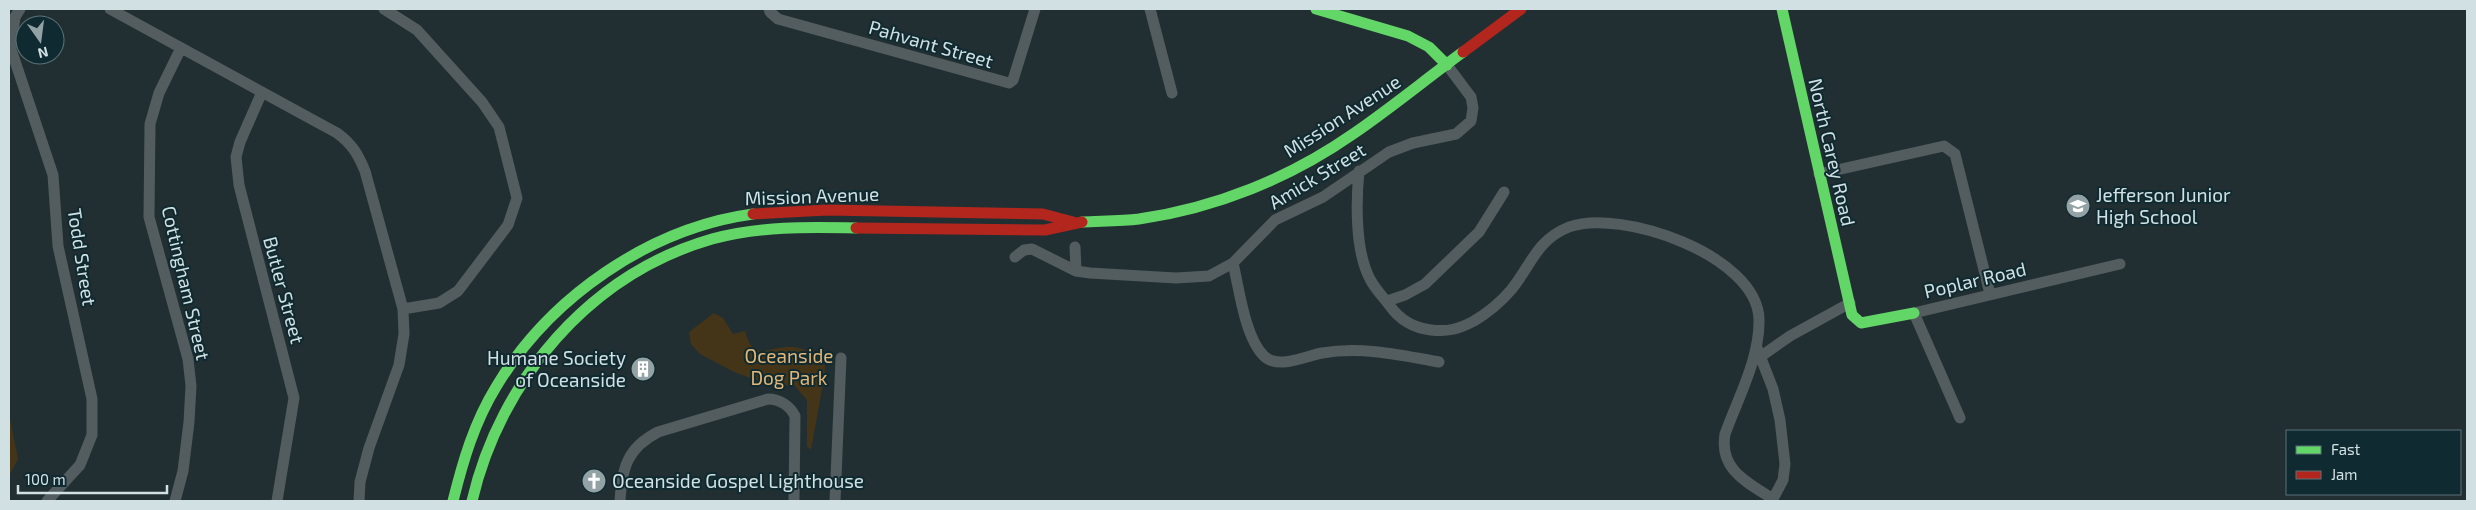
<svg xmlns="http://www.w3.org/2000/svg" width="2476" height="510" viewBox="0 0 2476 510" font-family="'Exo 2',sans-serif">
<style>
.green{fill:#443519}
.lines{fill:none;stroke-linecap:round;stroke-linejoin:round}
.street{stroke:#535c5e;stroke-width:11}
.fast{stroke:#63d668;stroke-width:11}
.jam{stroke:#b3261e;stroke-width:11}
.labels{text-anchor:middle;stroke-width:4;stroke-linejoin:round;paint-order:stroke}
.street-label{font-size:19px;fill:#d0e0e3;stroke:#0f2a30}
.poi-label{font-size:19px;fill:#d0e0e3;stroke:#0f2a30;text-anchor:start}
.park-label{font-size:19px;fill:#e1b678;stroke:#0f2a30}
</style>
<rect width="100%" height="100%" fill="#212f32"/>
<path class="green" d="M714,313l9,5 10,16 12,-3c9,34 26,14 47,16 8,0 18,5 26,8l7,11 -1,12 -13,72 -4,-4v-46l-12,-14 -28,-2 -33,-12 -34,-18 -9,-10 -2,-12z
M9,414l9,45 -9,17z"/>
<g class="lines">
<path class="street" d="M20,9l-5,8 -4,32 42,126 5,71 34,153v36l-12,30 -33,36
M110,9l227,124c15,11 21,21 28,38l38,138 1,25 -5,31 -30,83 -9,34 -1,19
M384,9l33,21 65,72 17,25 18,71 -9,27 -50,66 -19,12 -36,6
M769,9l1,3 8,7 231,64 4,-3 22,-71
M1150,9l22,84
M262,92l-22,50 -4,15 3,28 55,213 -17,103
M1359,171c-3,31 -4,80 11,108 5,10 14,19 20,27 10,14 24,22 41,24 17,2 28,-1 43,-9 15,-9 26,-18 37,-31 20,-24 25,-50 58,-63 51,-19 188,28 190,92 1,39 -21,79 -34,115 -6,36 22,48 48,65l10,-19 2,-16 -5,-44 -7,-31 -16,-41
M1819,174l125,-28 11,8 35,140
M1075,247l1,24
M1015,257l9,-7 8,-1 44,22 14,2 86,5 33,-2 24,-13 42,-43 48,-23 66,-45 24,-9 43,-9 15,-13 2,-13 -2,-11 -24,-32
M1233,263c6,25 12,75 31,93 14,14 41,0 58,-3 39,-7 79,2 117,9
M1387,301l18,-6 20,-11 54,-52 25,-40
M1760,357l30,-21 60,-33
M1960,418l-46,-105 206,-49
M175,501l8,-30 6,-49 2,-36 -3,-27 -39,-142 1,-93 9,-31 22,-45
M620,501c2,-33 7,-53 38,-69l110,-33c12,0 22,7 27,17l-1,85
M835,501l6,-143"/>
<path class="fast" d="M1316,9l92,27 21,11 18,18
M1782,9l70,306 9,8 53,-10
M1082,222c19,-1 39,-1 57,-3 77,-11 151,-41 214,-85 38,-26 73,-55 110,-82
M453,501c10,-40 21,-78 43,-114 53,-89 153,-159 257,-173
M472,501c28,-121 118,-227 240,-262 47,-13 96,-12 144,-11"/>
<path class="jam" d="M1463,52l58,-43
M753,214l74,-4 216,4 30,8
M856,228l189,2 37,-8"/>
</g>
<defs>
<symbol id="school-disc" viewBox="-11 -11 22 22"><circle r="9.5" fill="#93a2a5" stroke="#0f2a30"/><path d="M0-5L7-2L0 1L-7-2ZM-4 1L0 2.5L4 1V4Q0 6-4 4Z" fill="#fff"/></symbol>
<symbol id="building-disc" viewBox="-11 -11 22 22"><circle r="9.5" fill="#93a2a5" stroke="#0f2a30"/><path d="M-4-6H4V6H1V3H-1V6H-4ZM-2.5-4.3h1.7v1.8h-1.7ZM.8-4.3h1.7v1.8H.8ZM-2.5-1h1.7V.8h-1.7ZM.8-1h1.7V.8H.8Z" fill="#fff"/></symbol>
<symbol id="church-disc" viewBox="-11 -11 22 22"><circle r="9.5" fill="#93a2a5" stroke="#0f2a30"/><path d="M-1.2-6h2.4v3.5h3.3v2.4h-3.3V6h-2.4V-.1h-3.3v-2.4h3.3Z" fill="#fff"/></symbol>
</defs>
<g fill-rule="evenodd">
<use href="#school-disc" x="2064" y="192" width="28" height="28"/>
<use href="#building-disc" x="629" y="355" width="28" height="28"/>
<use href="#church-disc" x="580" y="467" width="28" height="28"/>
</g>
<g class="labels">
<g class="street-label">
<text transform="translate(931 44) rotate(16)" y="7">Pahvant Street</text>
<text transform="translate(1342 116) rotate(-33)" y="7">Mission Avenue</text>
<text transform="translate(1832 152) rotate(77)" y="7">North Carey Road</text>
<text transform="translate(1317 176) rotate(-31)" y="7">Amick Street</text>
<text transform="translate(812 196) rotate(-2)" y="7">Mission Avenue</text>
<text transform="translate(82 257) rotate(81)" y="7">Todd Street</text>
<text transform="translate(1975 280) rotate(-13)" y="7">Poplar Road</text>
<text transform="translate(186 283) rotate(77)" y="7">Cottingham Street</text>
<text transform="translate(284 290) rotate(75)" y="7">Butler Street</text>
</g>
<g class="poi-label">
<text x="2096" y="202">Jefferson Junior<tspan x="2096" dy="22">High School</tspan></text>
<text x="626" y="365" text-anchor="end">Humane Society<tspan x="626" dy="22">of Oceanside</tspan></text>
<text x="612" y="488">Oceanside Gospel Lighthouse</text>
</g>
<g class="park-label">
<text x="789" y="363">Oceanside<tspan x="789" dy="22">Dog Park</tspan></text>
</g>
</g>
<rect width="2476" height="510" fill="none" stroke="#d0e0e3" stroke-width="20"/>
<rect x="2286" y="430" width="175" height="65" fill="#0f2a30" stroke="#5c7378"/>
<rect x="2296" y="446" width="25" height="8" fill="#63d668" stroke="#5c7378"/>
<text x="2331" y="455" font-size="15" fill="#d0e0e3">Fast</text>
<rect x="2296" y="471" width="25" height="8" fill="#b3261e" stroke="#5c7378"/>
<text x="2331" y="480" font-size="15" fill="#d0e0e3">Jam</text>
<g transform="translate(40 40) rotate(166)"><circle r="24" fill="#0f2a30" stroke="#5c7378"/>
<path d="M0-4L9 19L0 12L-9 19Z" fill="#93a2a5"/>
<text y="-8" font-size="14" font-weight="bold" text-anchor="middle" fill="#d0e0e3">N</text>
</g>
<path d="M18 485v8h149v-8" fill="none" stroke="#d0e0e3" stroke-width="2.5"/>
<text x="25" y="485" font-size="15" fill="#d0e0e3" stroke="#0f2a30" stroke-width="4" paint-order="stroke">100 m</text>
</svg>
